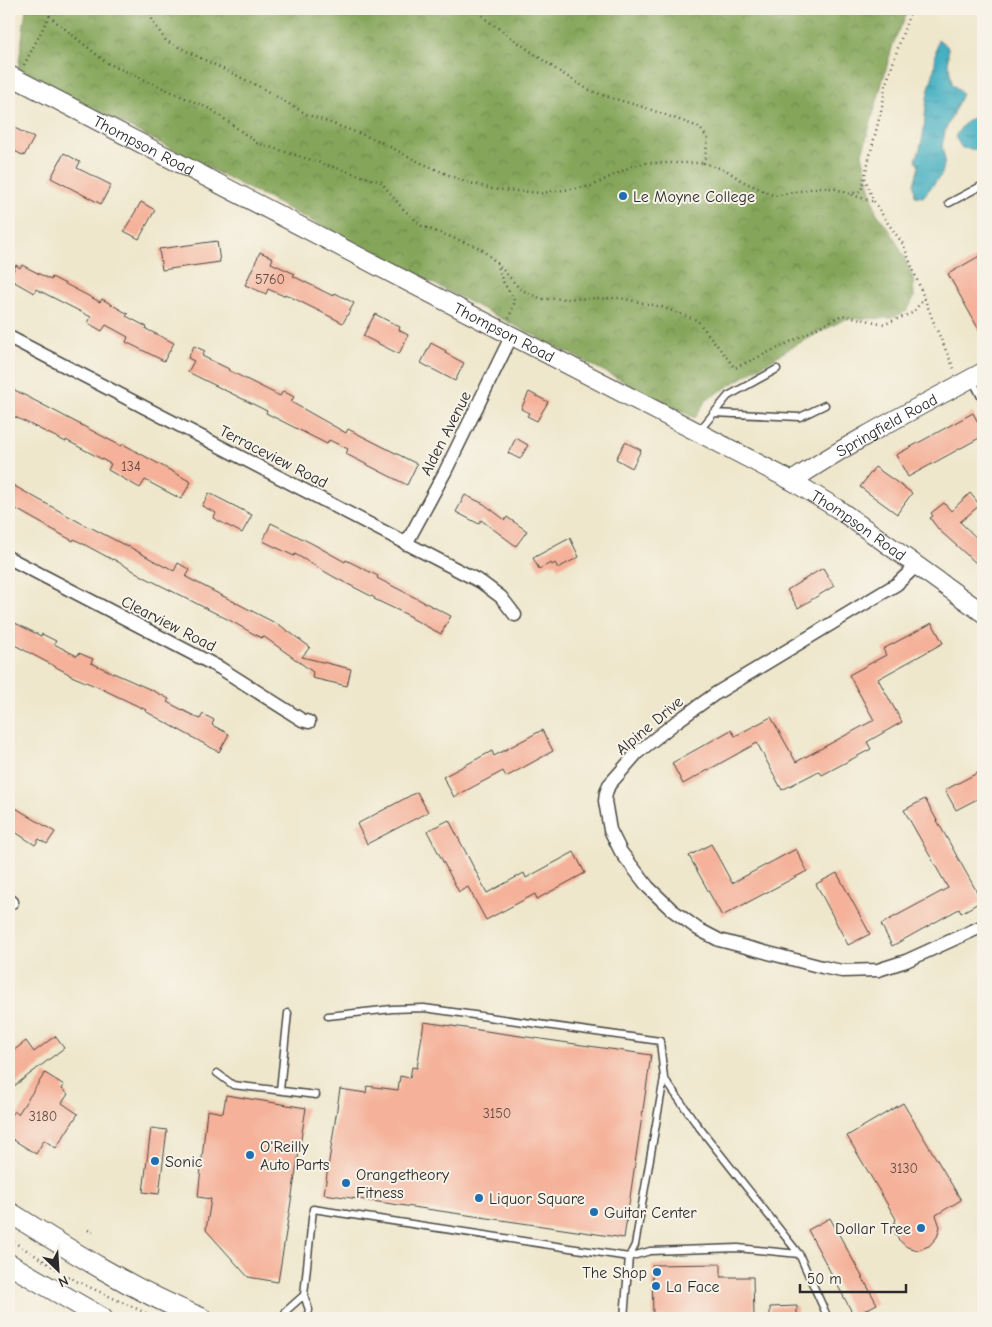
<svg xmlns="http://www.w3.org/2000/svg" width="992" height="1327" viewBox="0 0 992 1327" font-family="'Comic Neue',sans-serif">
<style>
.forest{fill:url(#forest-crowns);stroke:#586842}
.water{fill:url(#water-ripples);stroke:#386e76}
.building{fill:#f5b199}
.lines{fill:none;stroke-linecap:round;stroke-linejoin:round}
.lane-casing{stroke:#484743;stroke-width:9}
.street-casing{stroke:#484743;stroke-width:15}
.secondary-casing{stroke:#484743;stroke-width:20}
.primary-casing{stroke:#484743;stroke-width:22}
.path{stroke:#484743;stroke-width:2.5;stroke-dasharray:1 4;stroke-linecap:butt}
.lane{stroke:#fff;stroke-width:6}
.street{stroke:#fff;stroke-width:12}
.secondary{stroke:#fff;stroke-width:18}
.primary{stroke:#fff;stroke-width:20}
.poi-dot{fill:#1f6fb2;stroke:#f7f3e8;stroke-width:2}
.labels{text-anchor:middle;stroke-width:4;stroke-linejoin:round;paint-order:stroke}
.number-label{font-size:14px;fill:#5e4c46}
.street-label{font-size:16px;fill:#2b2b2b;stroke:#f7f3e8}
.poi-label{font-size:16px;fill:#2b2b2b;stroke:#f7f3e8;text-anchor:start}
</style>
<defs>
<pattern id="forest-crowns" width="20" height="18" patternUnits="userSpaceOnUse" patternTransform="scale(1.25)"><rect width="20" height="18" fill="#85a65a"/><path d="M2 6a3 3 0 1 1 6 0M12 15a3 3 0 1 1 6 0" fill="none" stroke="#6d874b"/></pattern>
<pattern id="water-ripples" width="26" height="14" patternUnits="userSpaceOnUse" patternTransform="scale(1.25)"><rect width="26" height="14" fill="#44b0c2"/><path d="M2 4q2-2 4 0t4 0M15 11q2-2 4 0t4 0" fill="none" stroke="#398f9e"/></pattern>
</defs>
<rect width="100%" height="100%" fill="#f7f3e8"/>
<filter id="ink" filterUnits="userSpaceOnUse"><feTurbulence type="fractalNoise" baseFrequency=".02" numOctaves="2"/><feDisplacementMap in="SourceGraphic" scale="10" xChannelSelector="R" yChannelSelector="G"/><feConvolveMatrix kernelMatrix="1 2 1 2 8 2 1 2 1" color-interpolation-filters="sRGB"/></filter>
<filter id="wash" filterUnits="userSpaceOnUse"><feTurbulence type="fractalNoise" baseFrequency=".0096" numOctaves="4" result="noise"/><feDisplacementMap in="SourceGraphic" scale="20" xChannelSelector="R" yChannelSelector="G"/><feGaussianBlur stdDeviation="1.12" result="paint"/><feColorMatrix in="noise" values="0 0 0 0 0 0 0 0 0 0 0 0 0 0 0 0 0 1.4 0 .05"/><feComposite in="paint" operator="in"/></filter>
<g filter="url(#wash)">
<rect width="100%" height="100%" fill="#efe7cc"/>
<path class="forest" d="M26,9h883l-16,35 -31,110 14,58 18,25 10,20 9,21 1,19 -7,14 -16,7 -46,1 -53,28 -86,53 -11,18 -677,-348z"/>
<path class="water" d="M938,39l10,8v14l4,22 10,11 -17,37 -3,15 3,14 -3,14 -19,23 -8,-1 -1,-12 5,-17 -3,-8c11,-22 7,-47 13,-70 1,-6 4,-12 5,-19 2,-10 1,-20 4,-31z
M983,116v32l-3,2 -18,-2 -7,-11c7,-12 14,-21 28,-21z"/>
<g id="blocks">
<path class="building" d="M9,125l25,13 -10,18 -15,-8z
M64,153l16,9 -3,6 34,17 -10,19 -50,-26z
M141,202l14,8 -16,29 -15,-8z
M217,241l3,21 -58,8 -3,-21z
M260,252l13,6 -2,5 24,11 -2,2 40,20 2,-3 19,10 -11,20 -58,-29 -1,2 -16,-7 -2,5 -21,-9z
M983,254v83l-35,-63z
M16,265l4,3 2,-3 29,15 1,-3 48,25 2,-3 26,15 -2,2 21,11 -1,2 28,14 -10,18 -38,-19 2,-5 -22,-12 -4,6 -14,-8 3,-6 -55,-28 -2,4 -25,-14z
M375,314l25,13 -1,3 9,5 -9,19 -36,-18z
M431,343l15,8 -1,2 19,10 -9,18 -34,-18z
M194,346l11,5 -3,5 27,13 -1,1 52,26 3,-5 11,6 -3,5 55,31 2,-4 69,35 -10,21 -61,-31 2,-5 -19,-9 -2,4 -61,-31 1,-2 -79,-39 6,-11 -6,-3z
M9,387l112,59 2,-2 68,38 -10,17 -36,-19 -5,8 -32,-18 3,-6 -45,-24v2l-57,-28z
M529,392l19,10 -11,19 -10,-5 2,-3 -8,-4z
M973,413l10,19v4l-75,41 -12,-22z
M516,438l12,7 -8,14 -12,-6z
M625,442l16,8 -9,18 -16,-9z
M875,467l37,26 -15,21 -37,-27z
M9,483l81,45v-1l38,20v-1l37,21 1,-1 8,5 4,-8 12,7 -4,7 95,49 29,21 -8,10 49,12 -4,17 -35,-8 1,-6 -50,-36 -2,2 -30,-17 -85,-43 -33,-19v1l-39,-21 -1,2 -64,-36z
M209,493l43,22 -10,18 -29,-15 3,-5 -14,-7z
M970,493l10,12 -20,17 23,22v11l-7,8 -37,-33 -9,-12 3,-2 -2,-3 13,-10 7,8z
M465,495l19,9 21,16 2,-3 20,14 -11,15 -35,-26 -2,4 -23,-12z
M271,523l42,21 32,18 1,-2 32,16 -1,2 74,38 -10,18 -30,-16 1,-1 -38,-18 1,-1 -41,-21 -39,-23 -1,2 -31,-15z
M570,538l9,19 -21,11 -3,-5 -3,2 -1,-2 -12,6 -6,-11z
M823,568l11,18 -36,22 -11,-18z
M9,620l32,16 1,-2 14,7 -2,3 23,12 2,-3 14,6 -2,4 65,29 13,7 -2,3 33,17 3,-5 11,6 -2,5 17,9 -10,18 -74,-41 1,-1 -46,-22 -31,-13v-1l-60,-32z
M932,623l11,20 -65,36 24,43 -35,20 4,7 -49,26 -3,-4 -37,19 -25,-47 -74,41 -11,-21 59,-33 4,6 36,-19 25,45 78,-42 -25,-45 37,-20 -3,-6z
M542,730l11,21 -47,26 -3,-6 -49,26 -11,-20 49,-26 2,5z
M983,770v26l-27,14 -11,-20z
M417,792l11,20 -61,32 -10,-20z
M925,799l57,102 -21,12 -2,-4 -67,37 -11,-22 67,-36 -44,-78z
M9,804l46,28 -8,12 -8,-5 -4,6 -26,-17z
M449,820l38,73 37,-20 2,5 48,-26 11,21 -48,26 -2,-5 -49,26 -18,-33 -9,5 -32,-61z
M711,844l21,39 64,-34 11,22 -85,45 -33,-60z
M837,873l33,61 -22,11 -32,-61z
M424,1022l227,33 -27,183 -300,-44 16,-105 26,4 1,-7 31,4 2,-14 10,2 2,-11 5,1z
M55,1036l9,12 -55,42v-36l17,-13 8,11z
M45,1073l19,12 -2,4 6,5 -6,9 16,11 -22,34 -12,-8 -8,14 -27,-17v-19l5,-7 4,3z
M226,1095l80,13 -28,174 -30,-5 -42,-47 5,-31 -13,-2 9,-87 16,3z
M903,1103l58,97 -25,15 4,12 -3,10 -8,9 -11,4 -11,-3 -9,-8 -5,-11 3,-9 -49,-83z
M151,1128l16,2 -8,64 -16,-2z
M830,1218l47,86 -23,12 -46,-86z
M721,1264v13h32l1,40h-10v1h-91l-1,-53z
M797,1306v12h-27v-11z"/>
</g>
</g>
<g filter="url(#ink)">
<use href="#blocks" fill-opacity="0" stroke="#484743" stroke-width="1"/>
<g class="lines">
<defs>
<path id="lane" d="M949,203l34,-18
M972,379l11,22
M713,413l87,4 25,-12
M699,431l29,-35 49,-27
M328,1016l64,-7 32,-1 236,33 4,37
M217,1073l16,12 83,10
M280,1090l8,-77
M629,1257l6,-12 29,-167 31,44 104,132 29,64
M629,1257l21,-6 88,-3 61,6
M284,1318l2,-7 18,-16
M307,1318l2,-8 -5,-15 9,-86 316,48 -5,61"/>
<path id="street" d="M9,337l472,245 20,15 14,18
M406,544l39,-72 67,-137
M9,558l211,110 82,52 7,2
M917,565l-20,19 -182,110 -39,28 -39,31 -28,32 -3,8 -1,8 5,29 11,22 27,35 24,23 26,19 21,11 103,27 20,4 36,-1 28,-9 77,-35
M9,900l3,2"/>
<g id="secondary">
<path id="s1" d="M9,75l783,406 46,28 145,104"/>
<path id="s2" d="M792,481c61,-41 127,-74 191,-109"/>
</g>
<path id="primary" d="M9,1212c62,39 124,78 192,106
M9,1264l93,54"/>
</defs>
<use href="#lane" class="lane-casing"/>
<use href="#street" class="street-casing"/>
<use href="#secondary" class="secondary-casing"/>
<use href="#primary" class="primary-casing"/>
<path class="path" d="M149,9l4,13 13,19 96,47 44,26 71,26 42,22 41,18 32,9 50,4 50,-7 40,-20 15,-3h57
M475,9l13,12 69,49 30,19 18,7 38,11 56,20 9,12 -4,24 22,7 16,11 33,15 46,-9 15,2 14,5 11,-3 22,-88 2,-16 24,-72 3,-6
M49,16l58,47 105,47 45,33 124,39 21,26 20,18 58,22 16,14 24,27 22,10 78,-1 42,9 35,13 38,48 49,-23 58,-30 43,9 27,-11 13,-15
M24,65l29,-56
M865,178l8,22 14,22 16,22 33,84 19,43
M852,195l23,7
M497,263l5,17 13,21 -6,17
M88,1230l5,2
M9,1239l67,42 72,33"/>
<use href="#lane" class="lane"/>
<use href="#street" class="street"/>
<use href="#secondary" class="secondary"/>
<use href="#primary" class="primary"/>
</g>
</g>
<g class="poi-dot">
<circle cx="623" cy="196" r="5"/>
<circle cx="250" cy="1155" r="5"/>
<circle cx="155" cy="1161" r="5"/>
<circle cx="346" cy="1183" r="5"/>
<circle cx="479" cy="1198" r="5"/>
<circle cx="594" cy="1212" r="5"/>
<circle cx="921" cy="1228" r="5"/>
<circle cx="657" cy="1272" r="5"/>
<circle cx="656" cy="1286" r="5"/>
</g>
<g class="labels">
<g class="number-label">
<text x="270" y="284">5760</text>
<text x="131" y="471">134</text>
<text x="497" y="1118">3150</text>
<text x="43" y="1121">3180</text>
<text x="904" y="1173">3130</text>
</g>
<g class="street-label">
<text dy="6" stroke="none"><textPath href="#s1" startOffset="152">Thompson Road</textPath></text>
<text dy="6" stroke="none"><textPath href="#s1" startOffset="558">Thompson Road</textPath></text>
<text dy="6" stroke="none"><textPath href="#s2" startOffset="110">Springfield Road</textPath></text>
<text transform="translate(445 433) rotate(-63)" y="6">Alden Avenue</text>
<text transform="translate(274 456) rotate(27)" y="6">Terraceview Road</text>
<text dy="6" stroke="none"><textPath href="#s1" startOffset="962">Thompson Road</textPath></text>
<text transform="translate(169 623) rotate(27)" y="6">Clearview Road</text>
<text transform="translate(649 725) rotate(-40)" y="6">Alpine Drive</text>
</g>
<g class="poi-label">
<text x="633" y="202">Le Moyne College</text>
<text x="260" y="1152">O'Reilly<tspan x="260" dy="18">Auto Parts</tspan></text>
<text x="165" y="1167">Sonic</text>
<text x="356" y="1180">Orangetheory<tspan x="356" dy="18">Fitness</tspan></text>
<text x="489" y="1204">Liquor Square</text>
<text x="604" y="1218">Guitar Center</text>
<text x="911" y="1234" text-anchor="end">Dollar Tree</text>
<text x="647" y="1278" text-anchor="end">The Shop</text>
<text x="666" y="1292">La Face</text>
</g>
</g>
<rect width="992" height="1327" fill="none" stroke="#f7f3e8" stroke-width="30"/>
<g transform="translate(58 1270) rotate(155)" stroke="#f7f3e8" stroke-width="4" paint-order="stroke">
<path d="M0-4L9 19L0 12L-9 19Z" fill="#2b2b2b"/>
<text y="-8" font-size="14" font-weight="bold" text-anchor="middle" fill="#2b2b2b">N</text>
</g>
<path d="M800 1284v8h106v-8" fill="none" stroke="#2b2b2b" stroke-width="2.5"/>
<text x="807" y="1284" font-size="15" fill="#2b2b2b" stroke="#f7f3e8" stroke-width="4" paint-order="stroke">50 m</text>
</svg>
